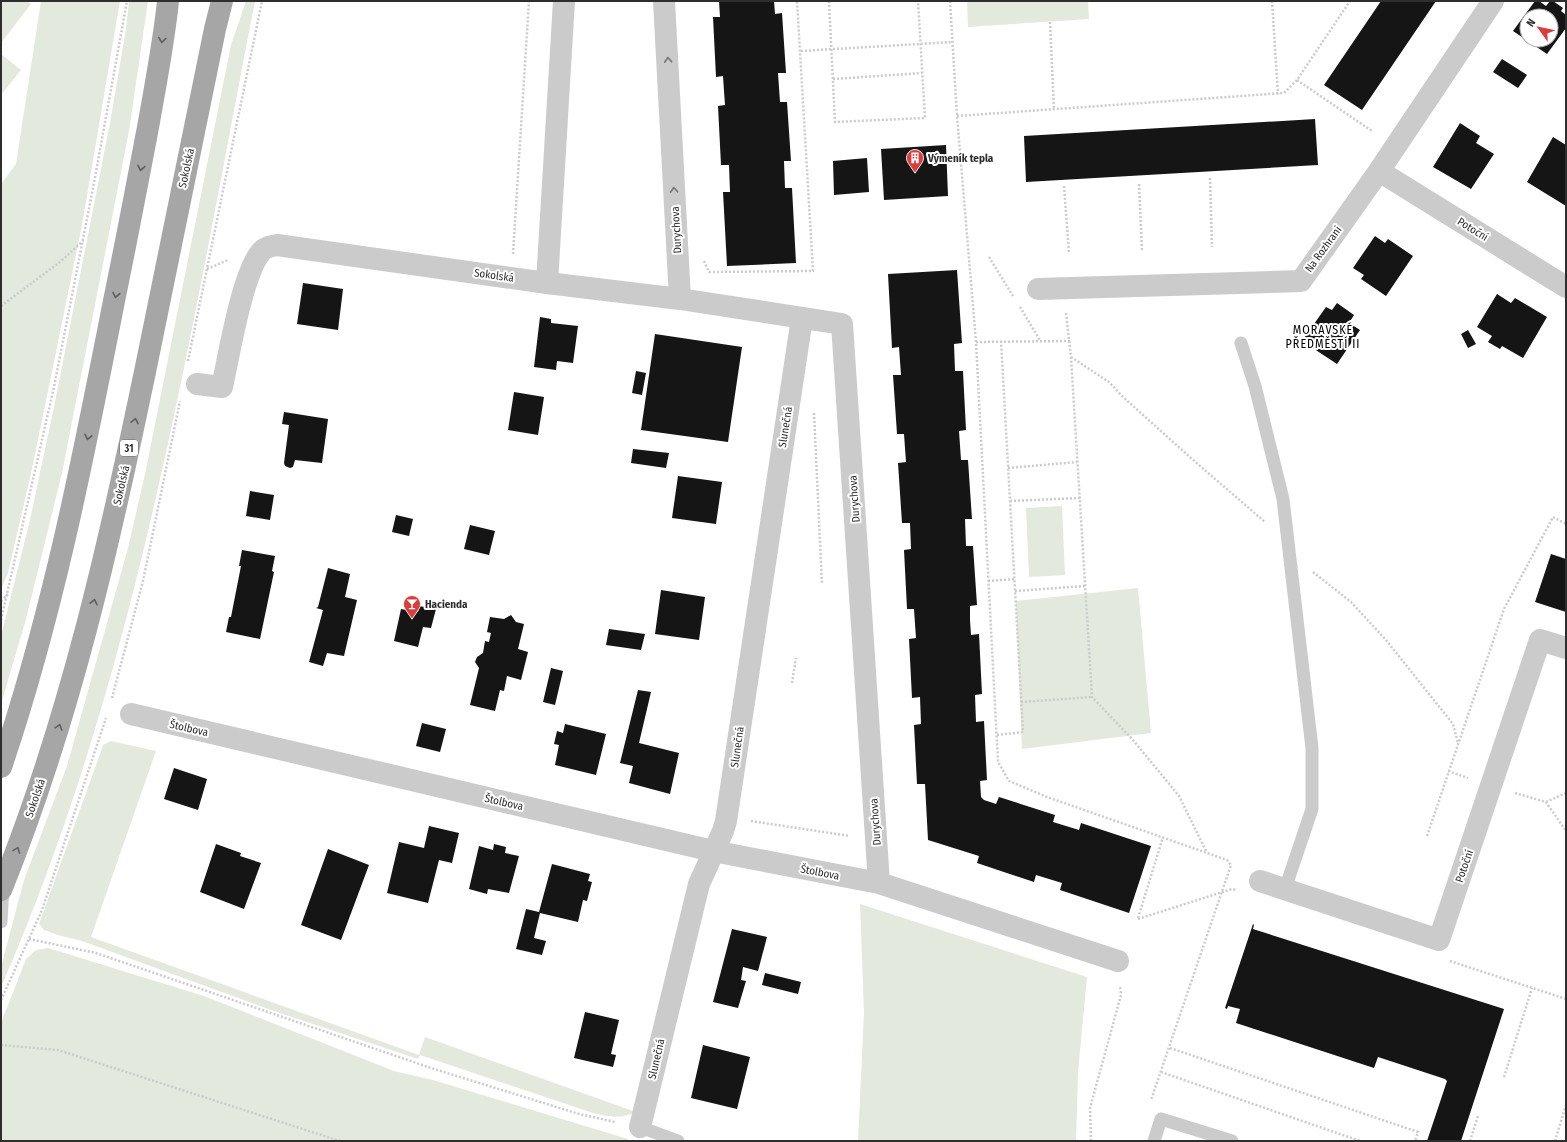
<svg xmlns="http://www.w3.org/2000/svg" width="1567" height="1142" viewBox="0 0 1567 1142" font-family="'Fira Sans Condensed',sans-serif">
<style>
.green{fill:#e3eadd}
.building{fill:#151515;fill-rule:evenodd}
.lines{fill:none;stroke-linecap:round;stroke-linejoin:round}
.path{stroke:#cbcbcb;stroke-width:2.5;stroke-dasharray:2 2;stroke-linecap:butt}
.service{stroke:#cbcbcb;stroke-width:13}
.minor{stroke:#cbcbcb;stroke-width:22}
.primary{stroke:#a6a6a6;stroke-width:22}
.oneway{stroke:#5e5e5e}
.oneway2{stroke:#757575}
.labels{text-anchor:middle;stroke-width:4;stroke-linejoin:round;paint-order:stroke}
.shield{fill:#fff;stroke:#6d6d6d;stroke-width:1}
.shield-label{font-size:10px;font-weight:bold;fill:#2e2e2e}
.poi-label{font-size:11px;font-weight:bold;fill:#2e2e2e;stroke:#fff;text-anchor:start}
.street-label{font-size:11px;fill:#2e2e2e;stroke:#fff}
.neighbourhood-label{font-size:12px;letter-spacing:1px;fill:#000;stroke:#fff}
</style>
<rect width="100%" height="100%" fill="#fff"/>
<path class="green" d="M1,1h26l4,3 -30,39z
M41,1h79l-38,224 -50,244 -24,104 -7,16v-405l15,-20z
M129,1h19l-19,130 -67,342 -36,146 -25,85v-68l29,-116 25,-118 55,-279 16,-94z
M246,1h9c-65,333 -117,673 -254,986v-20l15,-57 8,-30 43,-114 61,-218 17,-74 86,-429z
M967,1h121l1,18 -121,8z
M1,54l20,16 -20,25z
M1062,506l3,69 -36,2 -3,-69z
M1138,588l13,145 -129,16 -6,-148z
M111,741l45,10 -65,186 328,118 6,-18 211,75c-14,7 -28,5 -43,1l-173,-58 -2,4 -147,-49 -189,-69 -24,-6 -14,-5 -5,-6 61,-170 3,-9z
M860,904l227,73 -9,95 -2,69h-218l6,-128z
M48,948l156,48 190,75 39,9 195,59 -1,2h-626v-118l25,-64 10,-9z"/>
<path class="building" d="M719,1h55l1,13 7,-1 4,60h-8l2,29h7l4,59h-7l1,27h7l4,75 -69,3 -4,-74h7l-1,-27h-8l-3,-59 7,-1 -1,-14 -1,-15 -7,1 -3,-60h7z
M1381,1h55l-74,109 -38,-25z
M1535,1h4l7,5 4,-5h3l10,7 -2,3 5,4v13l-19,26 -34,-23zM1527,16h24v24h-24z
M1502,59l25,16 -9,13 -25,-16z
M1315,119l3,46 -292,17 -2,-46z
M1460,123l20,13 -4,7 18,11 -23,35 -38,-22z
M1553,137l13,8v61l-39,-24z
M946,145l2,51 -64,4 -3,-51z
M867,158l2,34 -35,3 -1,-34z
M1375,236l10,7 3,-4 25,17 -27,40 -25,-17 3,-4 -11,-7z
M957,270l5,73 -8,1 1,27h8l3,59 -7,1 2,29h7l4,59h-7l1,27h7l4,59 -7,1v14l1,15 8,-1 3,60 -7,1 1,27 8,-1 3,59 -7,1 1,16 3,3 12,4 3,-7 56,18 -2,7 26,8 2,-7 70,23 -22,67 -69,-23 2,-7 -26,-8 -2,7 -57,-19 2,-7 -51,-16 -3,-56h-8l-3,-59 7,-1 -1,-27 -8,1 -3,-59 7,-1 -1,-14 -1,-15h-7l-3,-59 7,-1 -1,-26h-8l-4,-60 8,-1 -2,-28h-7l-4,-59h8l-2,-28 -7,1 -4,-74z
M303,283l40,6 -5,41 -41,-6z
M1497,294l14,9 4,-5 32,19 -24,41 -21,-12 -2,3 -12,-7 4,-6 -15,-9z
M1337,303l17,12 -5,8 11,7 -23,34 -35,-23 24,-34 6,3z
M540,317l11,2v4l27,3 -5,37 -16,-2 -1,9 -22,-3z
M1468,330l8,14 -8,4 -7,-14z
M655,334l87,13 -14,95 -87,-12z
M636,371l10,2 -4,22 -10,-2z
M514,392l30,5 -6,38 -30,-5z
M284,412l44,7 -6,44 -27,-3 -2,7 -3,1 -5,-2 -1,-3 5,-38 -7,-1z
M633,449l36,4 -3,15 -35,-5z
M678,476l44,6 -6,42 -44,-6z
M250,491l24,4 -4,25 -24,-4z
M396,515l17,4 -4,17 -17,-4z
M470,525l25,6 -6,24 -25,-6z
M242,550l33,6 -3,15 2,1 -14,67 -34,-7 3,-15h2l10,-51h-2z
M1551,554l15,5v53l-31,-10z
M328,568l22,6 -5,23 12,3 -13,56 -17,-3 -4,13 -14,-4 14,-52 -7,-2 2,-1z
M661,590l44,7 -6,43 -44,-6z
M419,606l17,3 -5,19 -8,-1 -5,20 -24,-6 7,-32 17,3z
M511,615l5,7 8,2 -6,25 10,3 -7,28 -14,-4 -3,15 -4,-1 -5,21 -25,-6 9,-37 -4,-6 2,-5 6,-4 2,-12 4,1 2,-9 -4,-1 3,-15 14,2z
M609,629l36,5 -4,16 -35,-5z
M551,668l12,3 -8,34 -12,-3z
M638,690l13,2 -12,51 40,10 -9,41 -41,-11 4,-17 -13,-3z
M422,723l24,6 -6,23 -24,-6z
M565,724l41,10 -10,41 -41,-10 4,-20 -5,-1 3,-13 6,2z
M174,768l33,11 -9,31 -34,-11z
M429,826l30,7 -7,30 -13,-3 -11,43 -41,-10 12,-51 25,6z
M216,844l25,9 -1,3 21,7 -17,46 -44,-17z
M494,844l12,3 -1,6 14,3 -10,37 -21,-4 -1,5 -18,-5 10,-43 14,4z
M328,849l41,16 -28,75 -40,-15z
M552,864l38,10 -2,7 4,1 -5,19 -4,-1 -5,22 -38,-9 -6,25 12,3 -4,14 -26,-6 10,-40 13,3z
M1253,924l1,1 -1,4 251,80 -43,132h-34l20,-60 -2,-2 -67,-22 -4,11 -138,-45 4,-14 -12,-3 -1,3 -2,-1z
M732,929l35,8 -9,34 -15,-4 -2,13 5,1 -8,27 -25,-6z
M765,973l36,9 -3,12 -36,-9z
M585,1012l34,8 -8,34 5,1 -3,12 -39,-9z
M703,1045l47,12 -13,52 -46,-11z"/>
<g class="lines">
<path class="path" d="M829,1l6,121 90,-4 -7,-117
M950,1l7,115 19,226 22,420 11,19 38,16 180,63 4,5 -80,235
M1272,1l6,93
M1050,22l4,87
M801,51l152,-9
M833,79l89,-6
M1297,80l75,51
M957,116l327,-23 13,-13 53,-79
M1210,178l2,69
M1139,184l3,66
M1064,186l5,67
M513,254l16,-253
M989,257l24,39
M704,261l5,11 104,-1 -16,-270
M207,269l21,-9
M1,306l59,-44 23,-21
M1020,307l21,35
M1066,313l5,44 21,340 41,43 46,56 28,57
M976,342l94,-1
M1071,357l38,25 14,15 69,62 73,63
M188,361l74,-360
M814,413l8,171
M1008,468l69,-6
M1010,501l70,-3
M1313,572l38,30 35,38 67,84 5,19
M988,581l27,-2
M1015,591l70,-5
M1,601l7,-7
M1,620l53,-233 40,-204 33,-182
M792,683l4,-25
M112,698l31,-117 37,-180
M1021,702l71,-5
M997,735l26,-3 -22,-391
M1448,771l20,7
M1515,793l31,9 20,29
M1546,802l20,-9
M751,821l99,15
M1427,836l77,-227 49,-92 13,7
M1138,918l25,-81
M1138,919l94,-30 5,1
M29,939l67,14 335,115 148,46 36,8
M1450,961l116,38
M1,1000l41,-90 64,-192
M1,1045l57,5 282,91
M1170,1048l248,84 -3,9
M1161,1072l199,69
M1504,1077l28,-89
M1091,1141l-1,-33 31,-113 -1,-9
M1470,1141l8,-25
M1555,1141l11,-36"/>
<path class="service" d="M1241,343l14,43 28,113 29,249v61l-27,80
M1,922l2,-35
M640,1127l38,14
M1154,1141l7,-22 71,22"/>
<path class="minor" d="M664,1l16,298
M1379,171l187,116
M547,283l17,-282
M1038,289l263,-8 78,-110 114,-170
M197,384l25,3c7,-31 20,-113 39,-135 4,-5 10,-6 16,-7l270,38 133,16 162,25 37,559
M131,714l582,137 166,32 239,78
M1260,881l179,59 101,-300 26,8
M640,1127l59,-243 24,-53 3,-10 76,-503"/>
<path class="primary" d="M1,767c52,-153 83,-313 114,-471 12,-58 23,-116 34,-174 7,-40 15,-81 19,-121
M1,890c69,-170 109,-349 146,-528 22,-111 45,-222 68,-333l7,-28"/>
</g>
<defs><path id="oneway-chevron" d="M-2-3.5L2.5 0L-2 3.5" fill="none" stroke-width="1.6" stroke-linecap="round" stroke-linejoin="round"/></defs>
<g class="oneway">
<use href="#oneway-chevron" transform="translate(162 40) rotate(99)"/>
<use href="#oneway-chevron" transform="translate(141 168) rotate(100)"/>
<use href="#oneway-chevron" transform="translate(116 295) rotate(101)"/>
<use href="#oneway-chevron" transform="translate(135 421) rotate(-78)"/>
<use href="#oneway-chevron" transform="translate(88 437) rotate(102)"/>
<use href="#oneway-chevron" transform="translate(94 602) rotate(-77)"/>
<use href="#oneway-chevron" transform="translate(59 727) rotate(-73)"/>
<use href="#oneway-chevron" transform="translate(17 850) rotate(-69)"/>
</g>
<g class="oneway2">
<use href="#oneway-chevron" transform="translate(668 60) rotate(-93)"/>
<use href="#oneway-chevron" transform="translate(674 190) rotate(-93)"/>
</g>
<defs>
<symbol id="building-pin" viewBox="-11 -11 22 30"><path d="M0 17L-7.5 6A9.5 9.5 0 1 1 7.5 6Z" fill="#d83e3e" stroke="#fff"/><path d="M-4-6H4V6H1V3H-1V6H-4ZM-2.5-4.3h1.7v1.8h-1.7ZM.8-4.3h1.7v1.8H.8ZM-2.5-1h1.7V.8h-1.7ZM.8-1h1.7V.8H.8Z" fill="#fff"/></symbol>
<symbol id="bar-pin" viewBox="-11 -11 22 30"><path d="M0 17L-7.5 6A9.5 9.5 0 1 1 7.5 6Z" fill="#d83e3e" stroke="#fff"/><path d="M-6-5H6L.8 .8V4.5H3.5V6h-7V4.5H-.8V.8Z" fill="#fff"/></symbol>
</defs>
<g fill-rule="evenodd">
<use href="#building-pin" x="905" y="148" width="20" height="27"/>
<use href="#bar-pin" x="402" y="594" width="20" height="27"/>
</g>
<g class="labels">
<rect class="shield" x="120" y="440" width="18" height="16" rx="3"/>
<g class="shield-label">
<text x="129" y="452">31</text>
</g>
<g class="poi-label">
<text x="928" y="162">Výmeník tepla</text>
<text x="425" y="608">Hacienda</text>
</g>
<g class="street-label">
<text transform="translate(186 168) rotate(-78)" y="4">Sokolská</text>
<text transform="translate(1473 229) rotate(32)" y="4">Potoční</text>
<text transform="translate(676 230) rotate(-93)" y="4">Durychova</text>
<text transform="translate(1323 249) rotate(-54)" y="4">Na Rozhraní</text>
<text transform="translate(494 275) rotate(8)" y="4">Sokolská</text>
<text transform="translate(785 427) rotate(-81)" y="4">Slunečná</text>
<text transform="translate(121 485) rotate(-77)" y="4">Sokolská</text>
<text transform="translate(854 499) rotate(-94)" y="4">Durychova</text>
<text transform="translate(189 728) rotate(13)" y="4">Štolbova</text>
<text transform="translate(737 747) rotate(-82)" y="4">Slunečná</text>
<text transform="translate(35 798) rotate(-71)" y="4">Sokolská</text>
<text transform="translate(504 802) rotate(13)" y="4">Štolbova</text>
<text transform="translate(875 822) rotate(-94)" y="4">Durychova</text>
<text transform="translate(1464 866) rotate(-71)" y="4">Potoční</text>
<text transform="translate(820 872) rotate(11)" y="4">Štolbova</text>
<text transform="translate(656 1059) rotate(-77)" y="4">Slunečná</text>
</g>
<g class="neighbourhood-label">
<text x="1323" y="334">MORAVSKÉ<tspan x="1323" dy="14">PŘEDMĚSTÍ II</tspan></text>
</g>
</g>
<rect width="1567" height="1142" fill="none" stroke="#2e2e2e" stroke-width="4"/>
<g transform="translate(1539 28) rotate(303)"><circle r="19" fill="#ffffff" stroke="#ababab"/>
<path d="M0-3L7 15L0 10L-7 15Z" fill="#d83e3e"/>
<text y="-6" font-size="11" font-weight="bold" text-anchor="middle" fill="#2e2e2e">N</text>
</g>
</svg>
